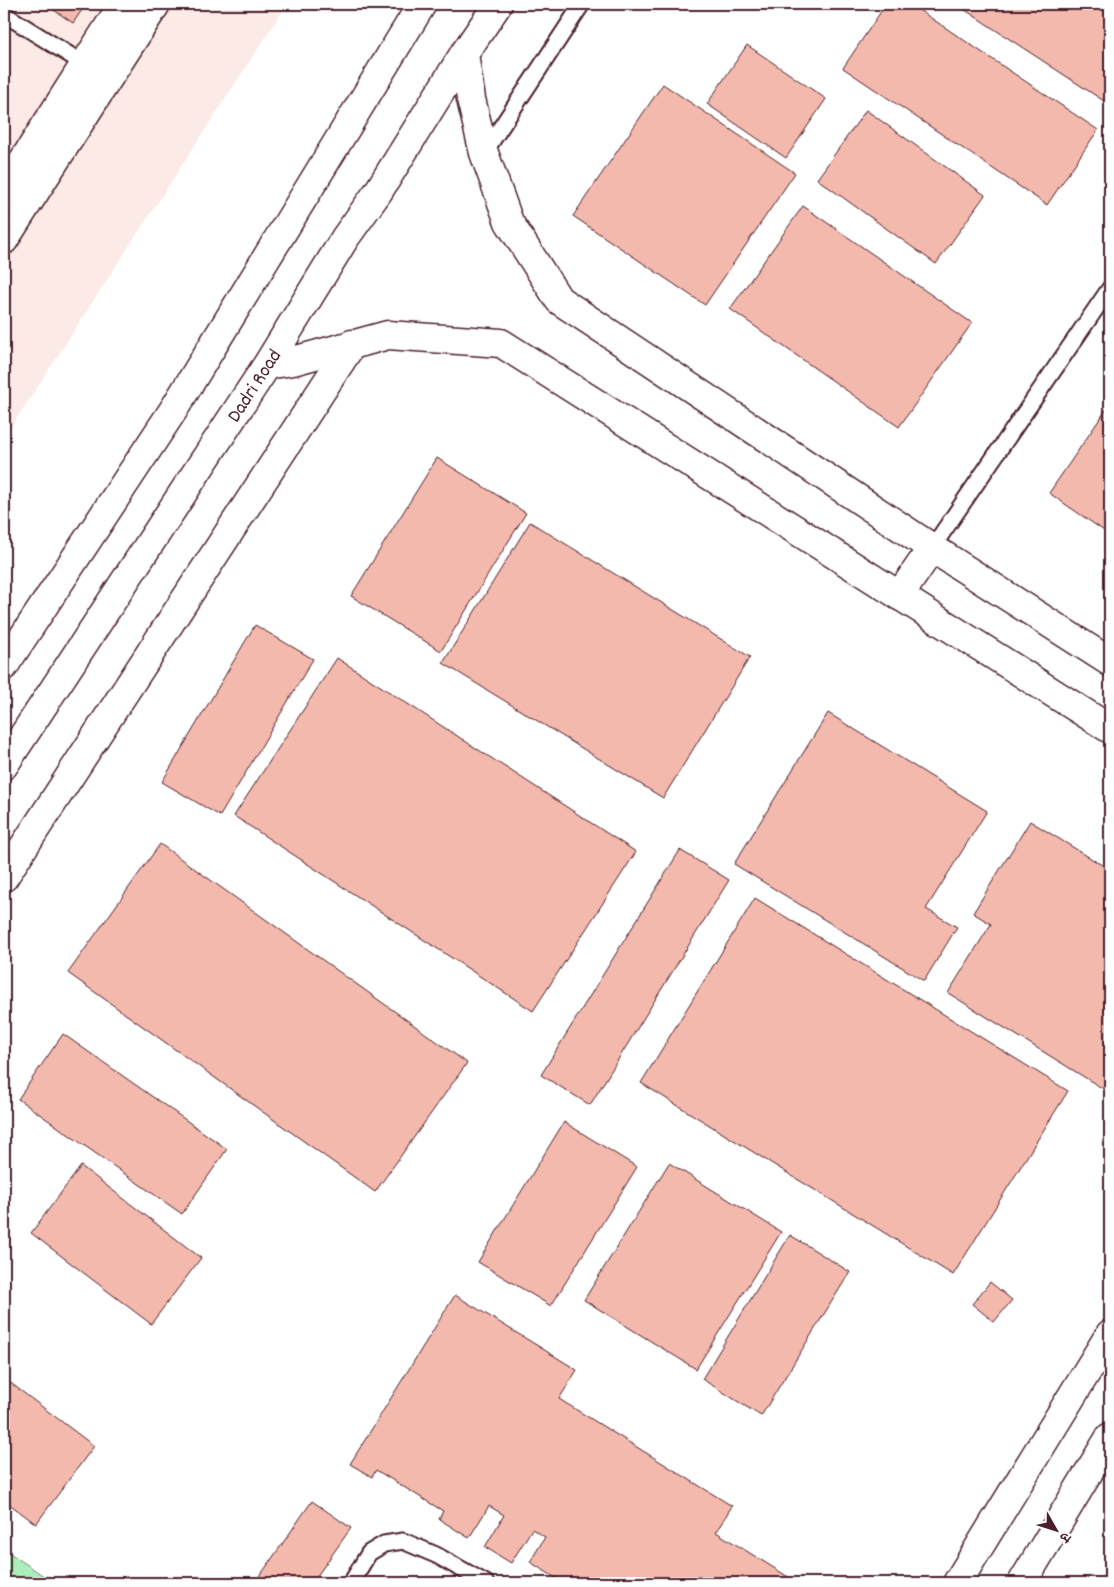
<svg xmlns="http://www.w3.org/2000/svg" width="1114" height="1587" viewBox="0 0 1114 1587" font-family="Dekko,'Playpen Sans Deva',sans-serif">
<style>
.built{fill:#fbeae6}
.green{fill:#aaefba;stroke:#7a8772}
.building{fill:#f3b9ad;stroke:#4a1f2b}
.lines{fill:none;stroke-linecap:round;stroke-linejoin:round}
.lane-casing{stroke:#4a1f2b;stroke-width:19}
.street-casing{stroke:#4a1f2b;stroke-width:31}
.secondary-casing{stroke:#4a1f2b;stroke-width:31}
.lane{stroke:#fff;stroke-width:15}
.street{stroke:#fff;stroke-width:28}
.secondary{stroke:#fff;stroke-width:28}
.labels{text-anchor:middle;stroke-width:5;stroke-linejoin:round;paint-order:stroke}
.street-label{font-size:20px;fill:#4a1f2b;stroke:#fff}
</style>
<rect width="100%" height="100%" fill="#fff"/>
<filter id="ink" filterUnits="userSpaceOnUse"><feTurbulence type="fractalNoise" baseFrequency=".02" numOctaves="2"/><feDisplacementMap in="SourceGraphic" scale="10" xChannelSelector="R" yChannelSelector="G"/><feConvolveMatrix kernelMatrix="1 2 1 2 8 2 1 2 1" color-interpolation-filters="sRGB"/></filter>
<g filter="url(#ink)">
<path class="built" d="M4,4h283l-283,434z"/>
<path class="green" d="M4,1549l50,34h-50z"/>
<path class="building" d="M45,4h41l-13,19z
M886,4h24l188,126 -51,75 -204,-137z
M956,4h154v101z
M747,45l79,54 -40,59 -79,-54z
M663,84l132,89 -90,132 -132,-89z
M866,110l119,85 -49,69 -119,-85z
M803,206l169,117 -73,104 -169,-118z
M1110,404v131l-61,-42z
M437,458l89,55 -85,138 -90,-55z
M530,522l220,135 -87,141 -220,-135z
M255,625l58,34 -93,157 -58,-34z
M337,658l299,194 -103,159 -299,-195z
M828,713l159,98 -61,98 31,18 -33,54 -190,-117z
M1030,821l80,49v223l-162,-100 43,-69 -18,-11z
M160,844l307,219 -92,129 -307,-219z
M680,850l49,30 -139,225 -49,-30z
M755,898l313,193 -115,184 -312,-192z
M63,1034l164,115 -45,65 -164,-115z
M564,1122l73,45 -86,139 -73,-44z
M669,1163l112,69 -85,137 -112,-69z
M81,1166l120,92 -50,66 -120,-91z
M790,1235l60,37 -89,144 -59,-37z
M990,1282l22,18 -18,22 -22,-18z
M455,1295l122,75 -18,29 173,107 -16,26 82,51h-234l-34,-21 15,-25 -13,-8 -21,34 -26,-16 19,-32 -15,-9 -20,32 -30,-19 4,-8 -67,-41 -4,7 -22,-13z
M4,1378l90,68 -58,78 -32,-24z
M312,1501l39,27 -39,55h-57z"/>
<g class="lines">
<defs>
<path id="lane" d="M4,14l85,53
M484,153l98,-149
M932,548l178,-260
M351,1583l18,-30 15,-9 19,-3 33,14 50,28"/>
<path id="street" d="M899,596l33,-48
M4,877l348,-533
M957,1583l153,-249
M1022,1583l88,-146"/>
<path id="secondary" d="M464,54l7,45 13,54 25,69 50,78 373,248 178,114
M4,191l119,-187
M4,240l152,-236
M267,365l26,-4 95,-26 113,8 609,386
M4,666l170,-257 248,-405
M4,765l263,-400 78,-127 33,-46 86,-138 34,-50"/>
</defs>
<use href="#lane" class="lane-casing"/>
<use href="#street" class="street-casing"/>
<use href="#secondary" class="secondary-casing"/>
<use href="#lane" class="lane"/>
<use href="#street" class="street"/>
<use href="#secondary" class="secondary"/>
</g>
</g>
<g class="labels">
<g class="street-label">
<text transform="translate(253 385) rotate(-57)" y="7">Dadri Road</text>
</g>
</g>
<rect width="1114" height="1587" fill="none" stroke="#fff" stroke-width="20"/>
<rect x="10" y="10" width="1094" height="1567" fill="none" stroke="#4a1f2b" stroke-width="2" filter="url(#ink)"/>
<g transform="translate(1056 1530) rotate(129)" stroke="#ffffff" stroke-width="4" paint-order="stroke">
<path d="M0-4L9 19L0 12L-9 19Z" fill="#4a1f2b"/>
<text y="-8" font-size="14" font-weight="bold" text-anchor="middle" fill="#4a1f2b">उ</text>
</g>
</svg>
